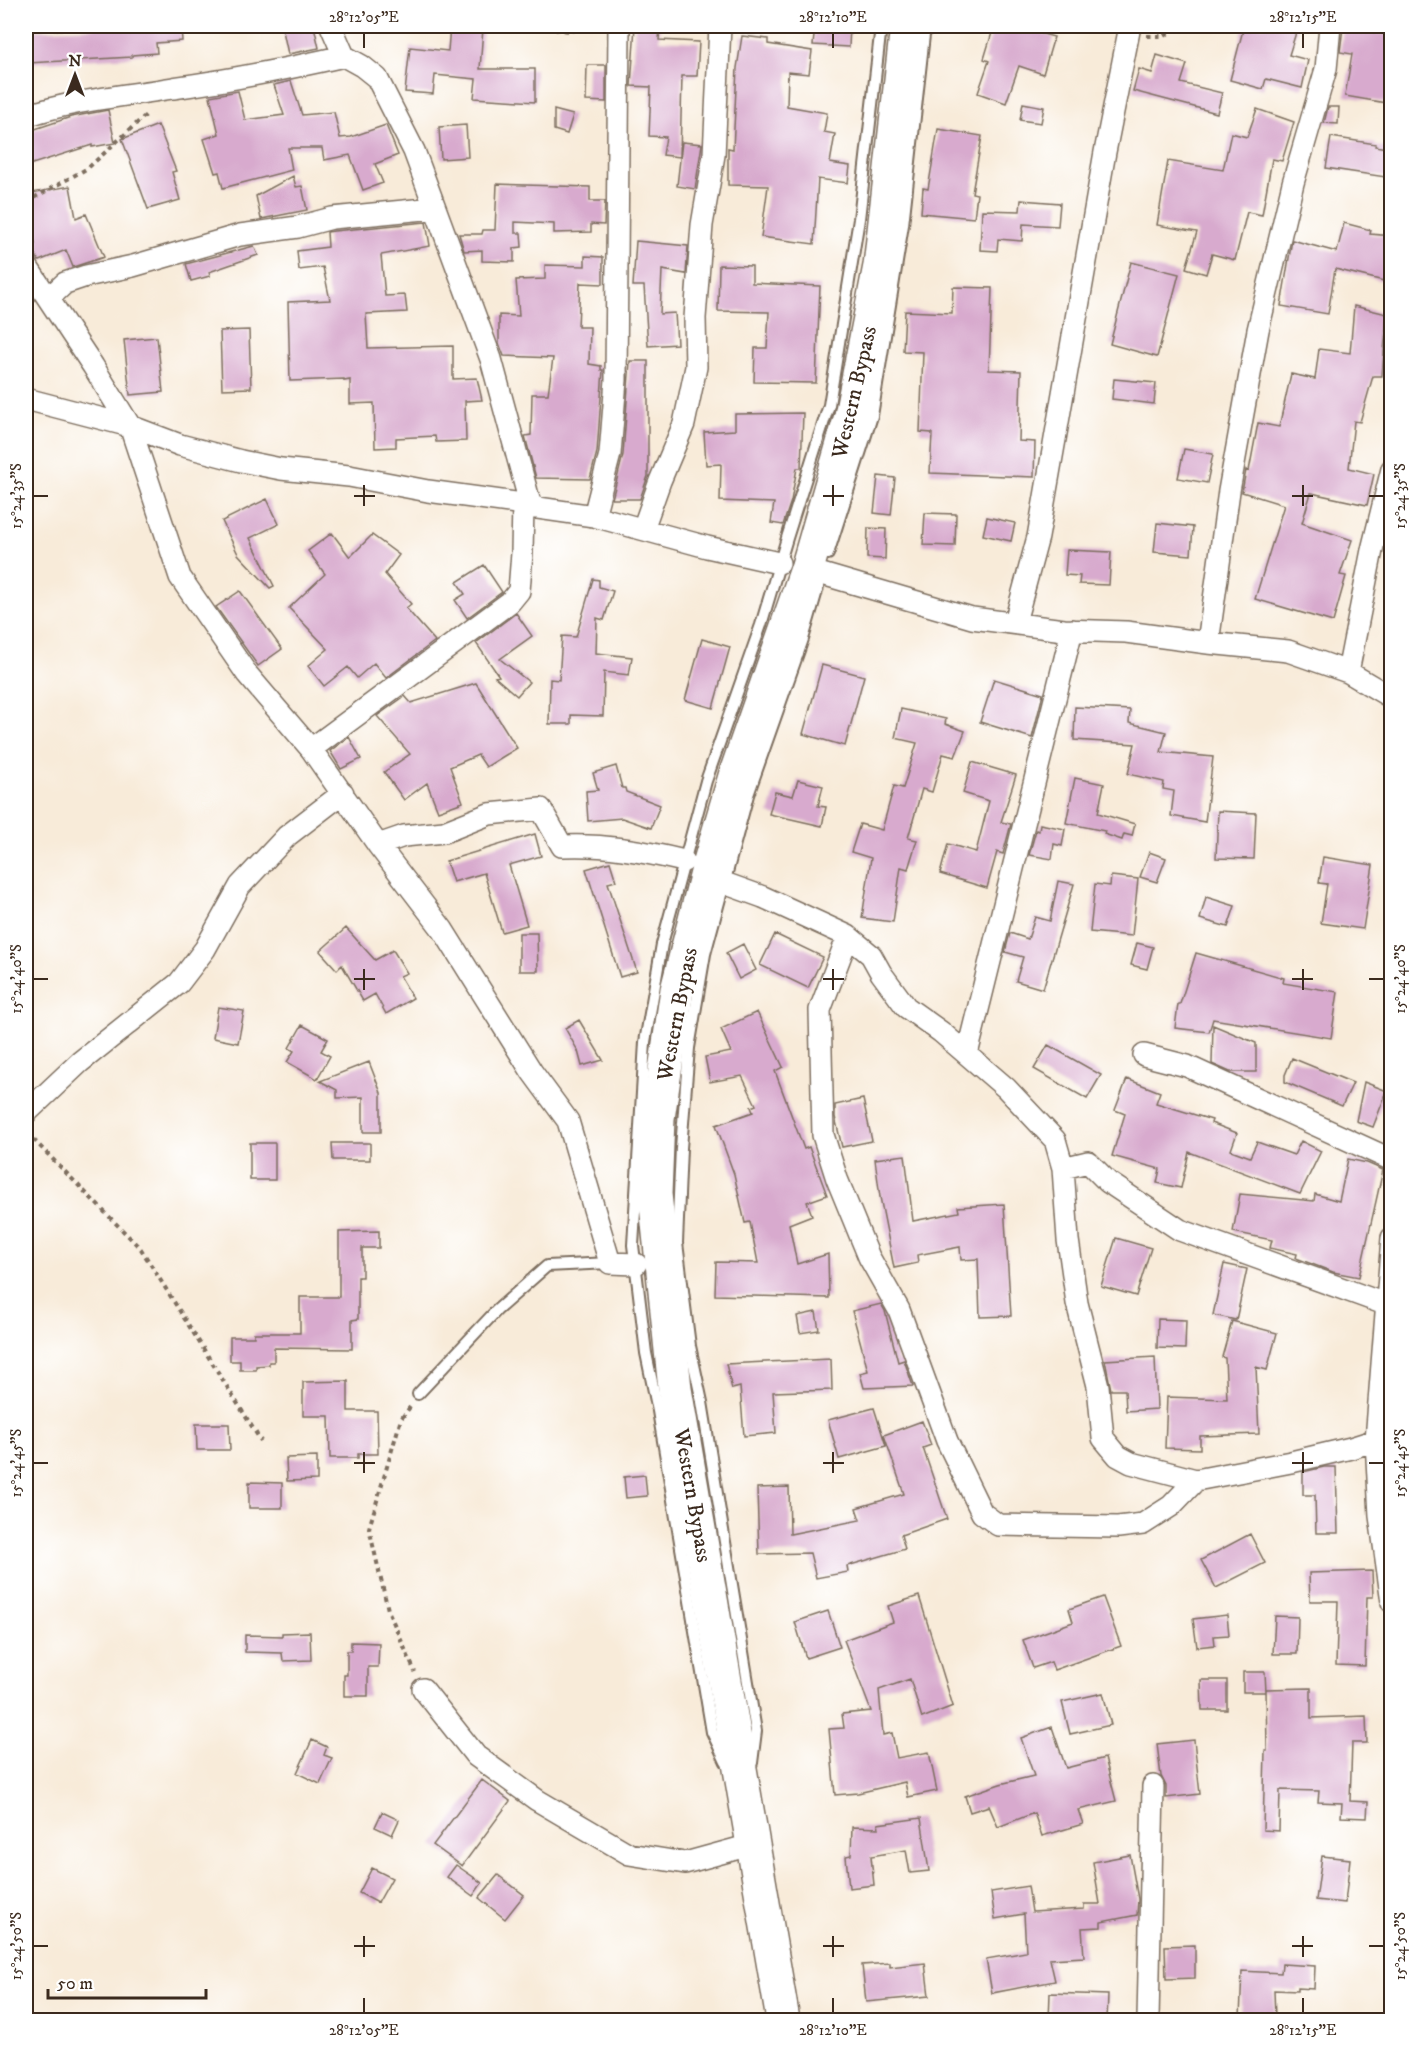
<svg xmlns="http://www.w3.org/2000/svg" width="1417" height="2046" viewBox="0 0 1417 2046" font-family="'IM FELL DW Pica',serif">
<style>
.building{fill:#d8aace}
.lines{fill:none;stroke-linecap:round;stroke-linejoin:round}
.lane-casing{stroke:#7d6e5f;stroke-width:14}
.street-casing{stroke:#7d6e5f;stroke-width:24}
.primary-casing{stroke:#7d6e5f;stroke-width:36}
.path{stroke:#7d6e5f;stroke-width:4;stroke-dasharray:4.5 4.5;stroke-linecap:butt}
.lane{stroke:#fff;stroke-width:10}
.street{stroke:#fff;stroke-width:21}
.primary{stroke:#fff;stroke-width:33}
.ticks{fill:none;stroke:#3b2a1e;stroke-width:2}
.labels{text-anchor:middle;stroke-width:4.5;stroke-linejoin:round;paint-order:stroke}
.street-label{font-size:22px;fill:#3b2a1e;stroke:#fff}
.neatline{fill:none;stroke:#3b2a1e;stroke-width:2}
.ticks-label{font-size:15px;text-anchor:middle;fill:#3b2a1e}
</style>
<rect width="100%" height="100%" fill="#fff"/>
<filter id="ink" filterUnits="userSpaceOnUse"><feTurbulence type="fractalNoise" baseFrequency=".0167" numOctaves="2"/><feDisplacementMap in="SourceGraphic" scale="12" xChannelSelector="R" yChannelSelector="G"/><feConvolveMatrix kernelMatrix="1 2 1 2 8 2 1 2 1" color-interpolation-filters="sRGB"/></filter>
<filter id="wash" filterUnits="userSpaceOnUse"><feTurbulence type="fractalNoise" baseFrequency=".008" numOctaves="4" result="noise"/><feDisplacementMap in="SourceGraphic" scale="24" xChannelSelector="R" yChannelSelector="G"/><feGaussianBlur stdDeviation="1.35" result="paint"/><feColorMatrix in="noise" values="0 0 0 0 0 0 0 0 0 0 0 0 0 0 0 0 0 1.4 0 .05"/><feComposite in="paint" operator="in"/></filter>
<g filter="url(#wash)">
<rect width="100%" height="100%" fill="#f8ebd9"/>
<g id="blocks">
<path class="building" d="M95,26h86l1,15 -26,2 1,10 -25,2v2l-104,6 -2,-32 69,-3z
M282,26h32l5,22 -31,6z
M450,26l33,2 -3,41h55v33l-61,-4 2,-19 -41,-4 -2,19 -28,-2 5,-45 38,4z
M635,26h25l-1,14 40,2 -2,34h-15l-2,81 -17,-2 3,-18 -17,-1 2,-49 -20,-1z
M815,26h35l-1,21 -36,-2z
M994,26h21l39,11 -11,37 -24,-8 -13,37 -28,-10 11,-32 -5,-2z
M1244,26h54l-9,29 19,5 -6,28 -36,-9 -3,10 -33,-9z
M1343,28l49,7v69l-47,-8 7,-42 -12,-2z
M742,36l26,3v5l44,7 -3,23 -21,-2 -1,34 40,7 -3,19 11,2 -5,29 20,3 -2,17 -30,-4 -4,65 -53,-7 7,-51 -40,-1v-37l5,1 4,-81z
M1157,55l30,9 -6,19 41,10 -5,20 -84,-22 6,-22 13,4z
M587,65h19v37l-20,-1z
M291,81l11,34 32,-3 6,26 11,-1 35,-12 12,30 -23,9 8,19 -20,7 -13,-35 -26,5 -2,-12h-34l4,22 -69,18 -4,-16 -4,1 -11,-34 15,-5 -9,-38 28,-5 7,29 39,-5 -10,-30z
M1023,103l21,4 -3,16 -21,-3z
M1328,107h11l-1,17 -14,-1z
M1257,109l37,13 -12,39 -10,-2 -10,56 -15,-3 -12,48 -23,-6 -6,20 -20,-6 11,-36 -40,-7 11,-64 55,9 8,-37 16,4z
M108,110l7,33 -23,4v-2l-66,21v-34l45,-15z
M554,110l19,5 -6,19 -13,-4z
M158,125l18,46 -4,1 8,28 -32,9 -26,-70z
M466,125l2,32 -27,2 -2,-32z
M938,129l44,7 -10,57 5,1 -3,24 -53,-5 2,-25 5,1z
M1331,137l45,7 -1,2 17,3v29l-66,-10z
M682,142l20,2 -7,45 -18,-3z
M293,176l3,11 6,-1 5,24 -46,9 -5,-23z
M497,184l93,3v14h15l-1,24 -13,-1v8l-37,1v-9l-39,-2v11h6l1,14 -8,1v14l-32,-1v-11l-18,1 -5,-17h23l1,-4h12z
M70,186l6,32 10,-4 18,43 -31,10 -7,-17 -27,11 -8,-15 4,-2 -9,-50z
M1021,200l39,3 -2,23 -35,-2 -1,17 -24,-2 -1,12 -17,-1 2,-40 38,1z
M426,222l4,24 -49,9 4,41 20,-1 2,17 -41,2 2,34 85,-2v33l24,-1 5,22 -17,1 1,40 -30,1 -1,-6 -39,2v9l-21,1 -1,-45 -24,1v-24l-6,1v-2l-54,2 -2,-79 42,-2 -7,-33 -24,3 -2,-19 31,-4 -1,-15 7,-1z
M1344,223l27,7 -1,4 22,2v47l-57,-14 -7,45 -47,-8 11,-66 45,12z
M636,241l52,5 -2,28 -24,-4 -2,44 15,-1 2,31 -29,2 -4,-60h-11z
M254,246l4,9 -49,17 1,4 -19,5 -5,-17z
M585,256l18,1v27l-23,-1 -2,44h12l-1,37 12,2v4h2l-6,82 -7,27 -54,-1 -11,-42 6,-1 1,-41h16l5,-36 -49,-2 -5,-13v-28l20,1 -3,-36 29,-1v-14l40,1z
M1131,262l48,12 -22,83 -47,-13z
M719,265l33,1v17l68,3 -4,97 -62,-1 1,-34h12l2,-36 -51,-1z
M953,287l39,1 -3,82 32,1 -2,70 16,1 -1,35 -104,-4 2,-40 -12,-1 3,-80 -20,-1 2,-40 47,2z
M1354,306l33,8 -5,62h-9l-13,46 -6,-1 -5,47 25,6 -7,31 -56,-12 -9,30 50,17 -12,35 6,1 -13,46 -78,-23 29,-94 -42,-13 4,-22 3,1 9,-48 21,4 12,-53 24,5 4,-30 31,4z
M249,330l2,58 -29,1 -2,-58z
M157,337l6,55 -33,3 -6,-55z
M630,361h18v115l-8,23h-28l11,-44z
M1114,379l42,4 -2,21 -42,-5z
M803,413l-2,55h-4l-6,33 -8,24 -12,-2 3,-20 -54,-2 1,-37 -15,1 -2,-33 31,-2v-16z
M1184,449l29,5 -6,29 -29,-5z
M878,476l17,2 -4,37 -17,-2z
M267,499l12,25 -29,14 24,48 -4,2 -32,-34 -16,-33z
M925,513l31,1 -1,32 -32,-1z
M987,517l28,6 -4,18 -28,-6z
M1157,523l36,4 -2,28 -37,-3z
M868,528l18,1 -1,30 -18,-1z
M332,533l18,24 22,-22 27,20 -14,19 26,30 -5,4 29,33 -49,37 -12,-15 -17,15 -9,-11 -24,19 -16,-20 20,-17 -39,-41 36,-34 -17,-23z
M1067,550l44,2 -2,33 -30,-1 1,-8 -15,-1z
M484,565l18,27 -35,26 -12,-18 10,-6 -8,-12z
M593,579l6,1v7l14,4 -9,29 -7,-2 -1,35 36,4 -3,18 -25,-3 -1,44 -32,-1v9h-22l1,-45 9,1 3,-44 14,1z
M240,591l42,58 -24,17 -42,-59z
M516,613l16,23 -32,23 29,23 -12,14 -22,-19 4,-1 -23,-33z
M702,639l28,8 -17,61 -28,-8z
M822,665l42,11 -19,70 -42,-12z
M994,679l49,15 -11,44 -52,-16z
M476,683l41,65 -31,19 -8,-12 -28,12 13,35 -25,9 -11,-28 -23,17 -20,-28 26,-18 -33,-38 28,-20 6,7z
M1075,707l55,3 -1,13 37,9 -5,20 52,5 -8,65 -34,-6 3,-25 -11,-2 1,-7 -36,-8 7,-30 -61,-4z
M901,709l45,10 -1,5 20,7 -10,26 -12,-3 -11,38 -10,-3 -14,49 9,2 -9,29 -7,-2 -8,55 -31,-4 9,-60 -20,-6 9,-28 22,6 12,-44 9,2 14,-45 -22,-5z
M349,737l12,22 -20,10 -11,-18z
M972,762l44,13 -15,47 10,2 -8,30 -6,-2 -10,36 -47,-14 8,-30 28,8 13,-51 -26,-8z
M616,766l6,22h3l1,4 34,13 -9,23 -29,-10 -34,3 -2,-30 12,-1 -5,-17z
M1075,778l29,6 -6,29 37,11 -3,12 -8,-2 -2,6 -18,-6 1,-3 -39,-8z
M798,780l25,6 -5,20 8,1 -4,19 -53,-12 6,-22 18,4z
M1218,811l38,2 -2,46 -38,-1z
M1040,824l25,5 -3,17 -8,-2 -2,15 -23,-4 7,-25 3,1z
M535,834l6,22 -32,9 18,60 -25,7 -18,-59 -31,9 -7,-21z
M1149,852l17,6 -9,24 -17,-5z
M1323,857l50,8 -10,64 -42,-6 6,-39 -8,-1z
M610,862l6,19 -8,2 29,89 -17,5 -34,-108z
M1111,876l27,3 -6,57 -42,-4 5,-48 15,2z
M1058,881l16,3 -31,105 -27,-8 7,-24 -18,-5 5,-19 18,6 7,-22 15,4z
M1206,897l29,9 -7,21 -28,-8z
M346,928l29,32 18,-10 14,23 -7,3 13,22 -27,16 -11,-20 -12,7 -21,-36 -5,5 -17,-19z
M519,933h18l1,38h-19z
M775,934l48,23 -15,31 -48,-23z
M1137,943l16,4 -6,22 -16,-4z
M743,944l13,26 -17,9 -13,-26z
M1196,953l88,25 -1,5 55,9 -7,46 -118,-19 -4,13 -34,-4 3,-24h2z
M218,1007l26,4 -6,32 -25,-5z
M757,1012l26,55 -8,4 29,78 5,-2 18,48 -20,7 5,13 -23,9 8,40 31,-10 1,44 -114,-3 1,-33 42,1 -8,-41 -5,1 -11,-49 -18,-49 37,-13 -2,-5 5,-2 -14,-29 -32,6 -5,-25 26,-5 -10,-23z
M579,1020l24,40 -21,6 -4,-15 -13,-23z
M302,1025l26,14 -7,12 9,5 -13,23 -30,-17 7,-11 -5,-3z
M1213,1025l43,18v29h-26l-18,-8z
M1048,1045l53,30 -14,24 -53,-30z
M1292,1058l61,25 -11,23 -57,-24v-7z
M369,1062l12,31v39h-18v-35l-26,1v-8l-17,-9z
M1127,1079l33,13 -4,11 56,17 -1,3 26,10 -6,17 19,7 7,-15 37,13 7,-14 20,10 -21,43 -111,-42 -8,36 -24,-5 3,-14 -48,-13 13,-42 -10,-4z
M1364,1082l23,9 -14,36 -17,-6z
M863,1099l9,42 -30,6 -7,-30v-12z
M250,1143h25v37h-25z
M332,1143h38v17h-37z
M905,1155l8,66 46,-9 -1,-5 46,-3 7,112 -31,1 -2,-58 -17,1 -1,-13 -43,8 1,8 -24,5 -14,-71 -5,-38z
M1348,1159l19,4 16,7 -24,107 -26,-5 -37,-14 1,-4 -27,-6 2,-8 -39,-8 7,-38 74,7 1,-7 24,7z
M379,1231v17h-17v29h-4v42l-6,1v29l-78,-1v14h-5v3l-13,1v4h-16v-9h-10v-24h24v-4h46v-36h39v-65z
M1116,1238l35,10 -15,48 -35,-10z
M1224,1264l23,5 -11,51 -23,-5z
M881,1304l4,7 13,51 6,-2 9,26 -49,2 -4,-15 8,-2 -16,-60z
M816,1312l3,18 -19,3 -3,-17z
M1158,1319l28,1 -1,29 -28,-1z
M1232,1321l45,12 -10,37 -11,-3 3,67 -59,2v13l-35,-1 2,-51 60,2 -2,-41 -3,-1z
M1155,1357l2,52 -31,2 -1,-21h-14l-6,-30z
M831,1359l1,31 -59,2 3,41 -32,3 -4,-49 -8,2 -6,-25z
M348,1381v30h29l1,43h-20v4h-28l-1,-42h-26v-34z
M874,1408l12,38 -47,13 -11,-39z
M922,1421l9,24 -8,3 24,71 -46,16 4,14 -58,17 1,6 -32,6 -6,-25 -51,1 -2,-66 32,-1 1,47 70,-14 -4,-12 48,-14 -20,-59z
M196,1424h33l1,26h-33z
M317,1457v23l-30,1 -1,-23z
M1324,1467h12l2,66h-22l-1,-38h-12v-23z
M645,1475l2,21 -21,2 -2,-21z
M249,1482l33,1v25h-33z
M1250,1534l15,29 -49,25 -15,-28z
M1372,1571l1,26h-6l-2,69 -29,-1 2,-64h-28l-1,-28z
M919,1596l34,110 -31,12 -12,-39 -31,11 4,45 9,-2 5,25 32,-6 8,39 -29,6 -3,-15 -47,11 -23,2 -6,-66 15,-1 -2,-14 29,-3 -27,-71 49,-18 -5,-16z
M1103,1597l18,49 -67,24 -3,-8 -18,6 -10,-28 50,-18 -4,-13z
M828,1611l12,36 -34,11 -11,-36z
M1227,1615l2,20 -15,1 1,9 -18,2 -4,-28z
M1275,1616l23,1 -1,37h-24z
M310,1632l1,28 -28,1 -1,-8 -37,-1v-17l37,1v-3z
M351,1642l28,1 -1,24h-10v29h-24v-21h3v-24h4z
M1243,1672h22l1,20h-23z
M1201,1680h26v30h-25z
M1311,1688v30l55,-2 1,27h-15l-2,58 18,1 -1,16 -26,-1 1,-14 -24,-1 1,-11 -39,-1 -1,41 -16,-1 2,-79h2l-1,-62z
M1103,1693l8,32 -41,9 -8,-32z
M1052,1727l14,41 39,-10 11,43 -38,9 5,14 -41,12 -8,-23 -36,14 -9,-21 -19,6 -5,-16 35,-12 34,-8 -13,-38z
M312,1740l15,7 -3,8 8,3 -12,26 -23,-11z
M1194,1740l6,54 -34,4v-12l-5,-10 -4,-32z
M482,1780l28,21 -48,65 -29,-21z
M382,1812l17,8 -7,15 -17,-8z
M921,1818l8,53 -19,2 -4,-23 -35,6 3,29 -25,3 -3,-32 5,-1 1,-28 27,1 -1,-4z
M1130,1855l8,44 -1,16 -36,7v5l-19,1 2,29 -34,2 5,22 -63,12 -6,-34 40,-7 -2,-38 -29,5 -4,-27 37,-6 4,26 52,-3v-5h16l-7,-42z
M1322,1856l28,3 -5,44 -29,-3z
M456,1865l26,18 -9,13 -26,-19z
M372,1868l20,10 -14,25 -19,-10z
M498,1875l26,20 -19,24 -26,-21z
M1195,1945v33l-29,1 -1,-33z
M890,1963v4l35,-4 4,33 -63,6 -4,-37z
M1282,1964l33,2 -1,23 -16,-1v3l-24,-1 1,27 -35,1 2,-47 39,2z
M1050,1993l58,2 -1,25h-58z"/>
</g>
</g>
<g filter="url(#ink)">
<use href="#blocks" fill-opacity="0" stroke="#7d6e5f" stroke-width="1.5"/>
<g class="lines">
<defs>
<path id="lane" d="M828,554l44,-138 31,-191 22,-199
M418,1394l79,-84 50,-44 63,-3
M726,1762l-14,-30 -54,-321 -12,-58 -13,-108 12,-203 17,-98 44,-163 55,-156 26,-87 42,-133 30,-186 22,-193
M752,1763l4,-32 -54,-329 -12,-56 -13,-103 4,-95 8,-100 16,-94 43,-159 55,-156 18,-62"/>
<path id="street" d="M26,116c47,-16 98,-20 147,-28 57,-8 114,-19 171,-32
M26,265l67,101 37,60 50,151 67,97 64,75 67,96 65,85 89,142 36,49 42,142 26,1
M49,298l16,-15 21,-7 47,-10 107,-31 58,-8 34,-9 103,-10
M26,399l104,27 50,19 61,16 40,8 68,7 79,15 95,13 8,3 -40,-148 -77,-208 -37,-73 -15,-12 -18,-10 -13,-30
M531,507l63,9 113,31 72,16
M594,516l16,-62 6,-74 3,-354
M643,529l17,-48 24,-57 12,-57 -1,-49 7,-93 12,-70 6,-129
M822,574l150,44 92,12 62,2 82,11 80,8 60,21 44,26
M1015,622l23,-85 67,-385 25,-126
M1208,643l21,-152 29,-161 35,-147 33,-114 4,-43
M1348,672l24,-122 20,-81
M311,749l199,-147 9,-11 3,-38 1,-49
M378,845l26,-9 40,-4 45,-18 52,-5 21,37c43,-2 80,5 122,15
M724,883l39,14 85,39 23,19 10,18 25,34 35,25 65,56 49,52 8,28 5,72 9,63 21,83 5,52 15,18 13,7 65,17 95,-18 60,-14 25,-8
M848,936l-28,74 3,125 14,44 32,78 30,53 48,131 35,72 16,12 120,2 25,-3 28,-18 25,-26
M967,1054l105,-424
M1144,1055l43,11 205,94
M26,1113l54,-51 99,-79 26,-34 35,-63 47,-50 56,-43
M1063,1168l25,-6 20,20 72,48 205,74
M1392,1238l-16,202 4,76 12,86
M423,1689l53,67 61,44 92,54 56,9 69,-19
M1148,2020l5,-234"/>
<path id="primary" d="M783,2020l-108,-631 -20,-195 3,-76 19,-128 32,-125 27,-92 71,-204 44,-153 29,-150 27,-240"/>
</defs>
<use href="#lane" class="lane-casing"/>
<use href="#street" class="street-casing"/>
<use href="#primary" class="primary-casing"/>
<path class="path" d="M528,26l43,5 21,-5
M1147,36h18l12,-10
M26,202l62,-34 60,-55
M27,1133l114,116 120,192
M410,1407l-9,12 -32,109 19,82 27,62"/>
<use href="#lane" class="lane"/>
<use href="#street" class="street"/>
<use href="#primary" class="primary"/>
</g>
</g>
<path class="ticks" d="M364,33v15M833,33v15M1303,33v15M364,485v21M833,485v21M1303,485v21M33,496h15M354,496h21M823,496h21M1292,496h21M1369,496h15M364,969v21M833,969v21M1303,969v21M33,979h15M354,979h21M823,979h21M1292,979h21M1369,979h15M364,1452v21M833,1452v21M1303,1452v21M33,1463h15M354,1463h21M823,1463h21M1292,1463h21M1369,1463h15M364,1936v21M833,1936v21M1303,1936v21M33,1946h15M354,1946h21M823,1946h21M1292,1946h21M1369,1946h15M364,1998v15M833,1998v15M1303,1998v15"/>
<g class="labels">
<g class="street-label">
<text transform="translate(853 392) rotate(-77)" y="8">Western Bypass</text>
<text transform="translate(676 1014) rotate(-79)" y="8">Western Bypass</text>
<text transform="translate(694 1495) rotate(80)" y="8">Western Bypass</text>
</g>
</g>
<rect width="1417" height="2046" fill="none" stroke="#fff" stroke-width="66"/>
<g transform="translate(75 75)" stroke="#ffffff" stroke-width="4.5" paint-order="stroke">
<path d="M0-4.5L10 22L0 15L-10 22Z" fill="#3b2a1e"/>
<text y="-9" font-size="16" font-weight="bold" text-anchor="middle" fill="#3b2a1e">N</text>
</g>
<path d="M48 1989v9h158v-9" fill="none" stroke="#3b2a1e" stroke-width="3"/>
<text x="57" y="1989" font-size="18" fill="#3b2a1e" stroke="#ffffff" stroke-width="4.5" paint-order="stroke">50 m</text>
<rect x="33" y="33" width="1351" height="1980" class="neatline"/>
<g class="ticks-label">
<text x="364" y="22">28°12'05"E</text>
<text x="833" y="22">28°12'10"E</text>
<text x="1303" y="22">28°12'15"E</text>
<text transform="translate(16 496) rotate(-90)" y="5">15°24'35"S</text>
<text transform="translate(1400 496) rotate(-90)" y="5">15°24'35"S</text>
<text transform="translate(16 979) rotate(-90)" y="5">15°24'40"S</text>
<text transform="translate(1400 979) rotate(-90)" y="5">15°24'40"S</text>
<text transform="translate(16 1463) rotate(-90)" y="5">15°24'45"S</text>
<text transform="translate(1400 1463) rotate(-90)" y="5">15°24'45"S</text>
<text transform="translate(16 1946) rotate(-90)" y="5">15°24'50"S</text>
<text transform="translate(1400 1946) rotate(-90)" y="5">15°24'50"S</text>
<text x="364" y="2035">28°12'05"E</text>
<text x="833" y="2035">28°12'10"E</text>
<text x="1303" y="2035">28°12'15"E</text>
</g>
</svg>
